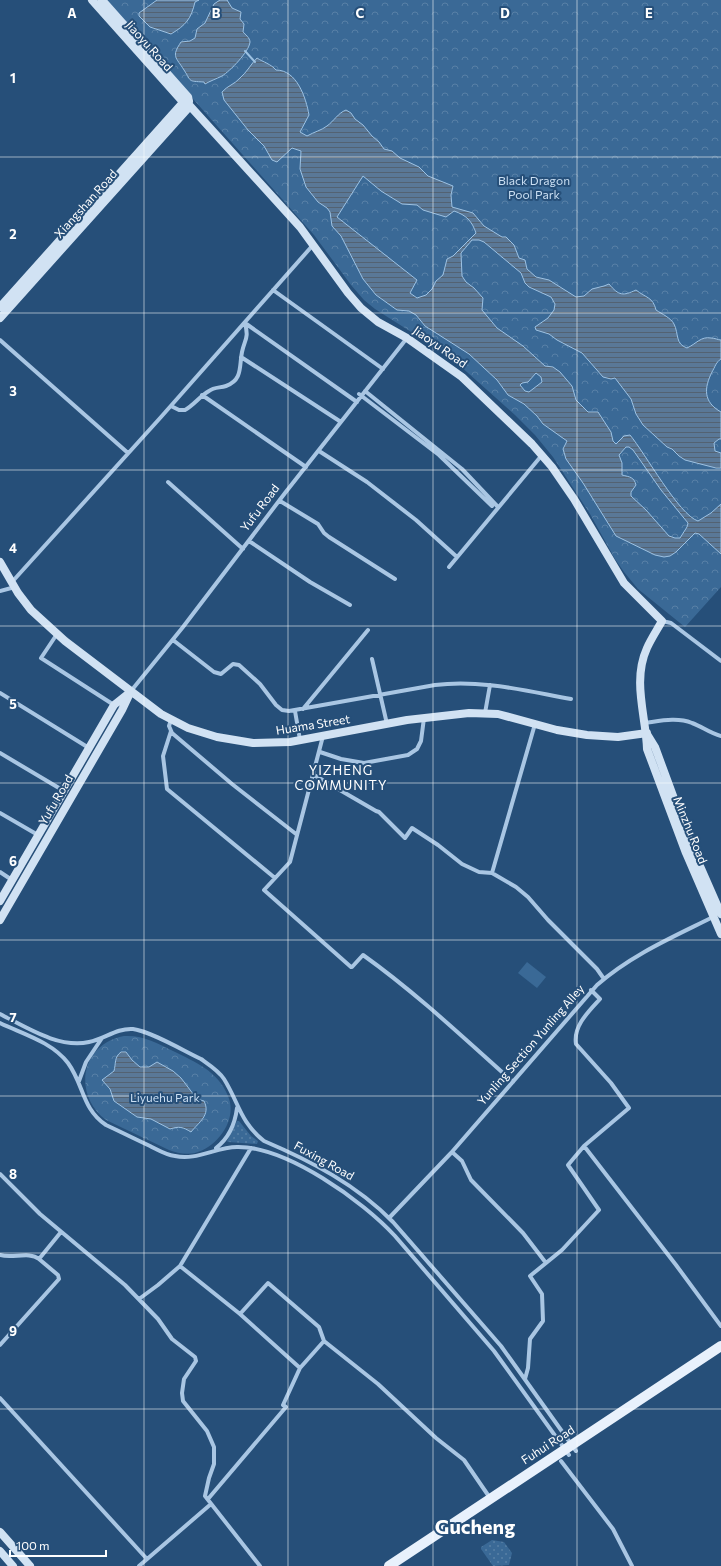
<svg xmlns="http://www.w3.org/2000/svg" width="721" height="1566" viewBox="0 0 721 1566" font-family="Commissioner,sans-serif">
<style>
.grass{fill:url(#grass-dots)}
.forest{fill:url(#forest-crowns)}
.pitch{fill:#3a6996}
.water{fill:url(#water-rules);stroke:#9dc2e3;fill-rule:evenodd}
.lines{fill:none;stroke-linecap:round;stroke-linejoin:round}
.stream{stroke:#9dc2e3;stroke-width:2}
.street{stroke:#a9c6e3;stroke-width:4}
.secondary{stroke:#d1e2f3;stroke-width:8}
.primary{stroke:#e8f1fc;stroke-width:10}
.grid{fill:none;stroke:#fff;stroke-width:1;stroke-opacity:0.55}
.labels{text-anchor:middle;stroke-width:4;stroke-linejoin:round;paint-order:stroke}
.street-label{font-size:12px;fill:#fff;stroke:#264f79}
.park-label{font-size:12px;fill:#cbdff3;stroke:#264f79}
.neighbourhood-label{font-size:13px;letter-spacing:1px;fill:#fff;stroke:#264f79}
.town-label{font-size:20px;font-weight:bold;fill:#fff;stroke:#264f79}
.grid-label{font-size:13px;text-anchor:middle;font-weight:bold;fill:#fff;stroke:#264f79;stroke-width:4;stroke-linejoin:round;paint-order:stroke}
</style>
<defs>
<pattern id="grass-dots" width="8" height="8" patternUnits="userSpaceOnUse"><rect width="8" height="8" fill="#3a6996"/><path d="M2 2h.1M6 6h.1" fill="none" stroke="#5880a6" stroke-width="1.8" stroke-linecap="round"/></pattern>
<pattern id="forest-crowns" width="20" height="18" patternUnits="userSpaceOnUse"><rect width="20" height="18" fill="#3a6996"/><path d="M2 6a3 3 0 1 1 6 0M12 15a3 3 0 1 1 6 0" fill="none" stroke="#5880a6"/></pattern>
<pattern id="water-rules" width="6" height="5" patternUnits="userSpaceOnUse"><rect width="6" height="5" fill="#5a7897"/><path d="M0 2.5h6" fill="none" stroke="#536272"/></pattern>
</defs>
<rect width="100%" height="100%" fill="#264f79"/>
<path class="grass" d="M237,1121h2l12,15 7,5 -1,3 -29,-2 -1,-1z
M492,1540l12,2 8,11 -3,12 -16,1 -12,-17v-2z"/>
<path class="forest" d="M105,0h616v587l-36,40 -47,-38 -14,-17 -9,-13 -25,-45 -37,-57 -18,-22 -20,-20 -66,-59 -74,-47 -11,-9 -13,-15 -37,-50z
M124,1036c19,-1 33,7 49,15 22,11 45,20 55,45 10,23 -10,51 -33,57 -9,2 -18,0 -26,-3l-63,-30c-34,-26 -25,-76 18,-84z"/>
<path class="pitch" d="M527,962l19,15 -9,11 -19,-15z"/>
<path class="water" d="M157,0h42l-4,2c-4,17 -9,23 -24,32l-21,-7 -11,-11v-3z
M220,0h7l5,8 9,4 -1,7 4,5 -1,8c2,2 7,6 7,10 -1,10 -20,29 -28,34 -6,3 -12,5 -17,8l-1,-2c-17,-1 -12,0 -20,-12 -8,-13 -13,-13 -3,-28l9,-1 5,-3 2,-9 8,-6 9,-19z
M257,58c6,4 14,6 19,12 21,0 30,28 33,45l-9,17 7,4c7,-4 15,-6 20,-10 7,-5 11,-13 19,-16l5,3 4,6 8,6 9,11 7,6 5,7 8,2 8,7 19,9 9,9 25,10 -2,9 1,12 21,6 11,13 18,11h4l8,8 5,13 6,2 2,9 9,8 13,3 27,17 8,-1 8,-7 12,-3 5,-2c10,12 14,12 27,6 10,8 17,7 20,20 6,4 15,8 18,14 5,10 1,20 13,24 9,-4 14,-12 24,-10 4,0 7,2 10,2v19c-5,3 -6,8 -9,13 -8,16 -9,30 9,40v27h-2l-5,4 1,8 6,2v15h-5l-31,-8 -6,-4 -7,-7 -5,-2 -24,-22 -7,-11 -5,-15 -16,-21 -4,1 -8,-2 -21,-24 -25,-13 -8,-6 -13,-4 -1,-3 13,-9 6,-8 1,-6 -4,-7 -22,-10 -4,-4 -4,-10 -37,-31 -5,-2h-7l-11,13 1,23 4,6 8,6 9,10 -1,12 15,18 26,18 22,20 8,1 7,5 12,14 4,14 12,12h10l13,20 2,9 3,3 8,-8 6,-1c15,18 49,80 68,86l13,-8 10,-9v50l-22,-20 -4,-1 -19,19 -6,4 -6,1 -9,-2 -39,-19 -33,-53 -17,-24 -3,-10 4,-8 -24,-17 -6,-8 -13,-12 -16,-9 -11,-15 -28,-26 -44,-28 -9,-11 -7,-4 -12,-1 -21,-15 -13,-16 -22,-43 -9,-10 -2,-14 -3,-4 -9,-6 -12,-15 -6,-18 1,-18 -9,-3 -15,14 -5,-2 -8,-14 -16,-16 -24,-30 -2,-8c5,-6 13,-8 18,-14 7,-6 11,-14 17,-20zM363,176l18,15 21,13 15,1 6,5 23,7 8,-6c12,4 18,10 22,22l-23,23 -6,3 -4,16 -7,6 -4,8 -6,6 -9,3 -7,-5 7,-13 -80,-63zM536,373l5,4 1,5 -13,10 -4,-1 -5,-6 2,-2 6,-1zM626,447h3l4,3 28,40 27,33 -1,4 -7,11h-5l-6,-2 -23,-26 -15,-14v-4l5,-7c-2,-8 -6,-8 -14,-10v-12l-3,-8z
M121,1052h5l6,8 8,7h9l8,-5 16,9 8,7 16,21 7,2c7,14 -5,21 -13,31 -8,-5 -12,-6 -21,-3l-19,-10 -14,-2 -23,-16 -4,-12 -8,-9 12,-9c2,-7 0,-14 7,-19z"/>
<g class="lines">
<path class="stream" d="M245,51l10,11"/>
<path class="street" d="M273,290l110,79
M245,323l112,79
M0,340l128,113
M241,357l100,65
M365,391l97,78 36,38
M359,394l80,61 53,51
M202,395l104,72
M171,406l8,4h6c9,-5 15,-14 24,-19 5,-4 11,-3 17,-5 17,-6 13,-20 16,-34 3,-14 7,-13 3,-29
M319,451l48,31 49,38 41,37
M168,482l75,67
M280,501l38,23 6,9 5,4 66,42
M249,541l61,41 40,23
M449,567l93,-112
M12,582l149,-165 152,-172
M0,591l15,-4
M662,621l9,2 50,38
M57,634l-16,24 73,47
M173,640l41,32 7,2 12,-10 6,1 21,19 16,21 6,5 7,1 146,-26c45,-6 91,6 136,14
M372,659l15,65
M131,691l52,-64 102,-134 122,-155
M0,693l89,55
M303,709l65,-79
M295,711l5,29
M485,713l5,-28
M171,720l-2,6 3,7 60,51 64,50
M645,723c15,-2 32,-6 47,0 11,4 17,10 29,13
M171,731l-8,25 4,33 108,89
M323,736l-33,126 -26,28 87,77h1l11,-12c52,37 102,84 150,127
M320,752l21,7 23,4 44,-8 9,-6 4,-8 3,-23
M0,753l64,38
M314,775l62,36 3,1 26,26 7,-10 26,17 24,19 17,8 13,1 24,14 12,10 20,23 49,49 7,10
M0,813l38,22
M0,872l12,8
M492,873l43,-149
M0,1014c26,13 59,35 89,28 16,-3 27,-14 44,-13 17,2 51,22 68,30 7,5 18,12 23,20 15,24 16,43 40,62 47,20 93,44 129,81l108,124 75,105
M0,1023c23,11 52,19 68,40 16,22 14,46 38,62 15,7 29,14 44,21 8,4 16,9 25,10 21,5 41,-9 62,-9 49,-1 126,54 158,89l99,115 75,104
M79,1081l7,-19 16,-24
M584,1146l92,119 45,61
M216,1148c13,-10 19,-24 21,-40
M452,1152l10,9 9,19 52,53 23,30
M0,1174l40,40 85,71 33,34 14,20 23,18 1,4 -12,18 -2,14 1,8 24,30 7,16v17l-5,14 -4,18 55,70
M389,1218l62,-65 146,-168c34,-30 76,-48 116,-68
M0,1255c12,4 29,-4 39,4
M180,1266l60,48 28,-31 51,44 5,14 54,43 58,54 28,22 26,38
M139,1299l19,-14 22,-19 71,-118
M240,1314l60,54 24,-27
M0,1345l59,-66 -1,-4 -19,-16 22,-27
M525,1379l3,-11 2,-29 13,-18 -1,-27 -12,-18 32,-26 37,-40 -31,-45 16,-19 45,-38 -18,-25 -35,-39c-3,-18 13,-33 24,-45l-9,-9
M0,1398l147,161
M561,1461l52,68 19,37
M208,1499l78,-92 -3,-2 17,-37
M139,1566l72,-62"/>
<path class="secondary" d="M92,0l91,102 7,4 110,121 48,66 13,15 17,14 29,16 55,39 70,67 20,23 22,32 50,84 38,38c-5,9 -11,18 -15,27 -15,33 -1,68 0,101l39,104 35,81
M102,0l86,97 1,4
M0,307l188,-210
M0,318l190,-212
M0,562l18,31 13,17 34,31 96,73 27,14 29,9 36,6 37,-1 117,-22 62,-7 29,1 59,16 30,5 31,2 29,-4
M647,734l8,13 38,103 28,64
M0,901l114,-196 15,-12
M0,920l122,-210 9,-19
M0,1532l30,34
M0,1551l13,15"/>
<path class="primary" d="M389,1566l332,-220"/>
</g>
<path class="grid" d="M144,0v1566M288,0v1566M433,0v1566M577,0v1566M0,157h721M0,313h721M0,470h721M0,626h721M0,783h721M0,940h721M0,1096h721M0,1253h721M0,1409h721"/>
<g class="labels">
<g class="street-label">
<text transform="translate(149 46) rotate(48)" y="4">Jiaoyu Road</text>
<text transform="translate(86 204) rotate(-48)" y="4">Xiangshan Road</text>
<text transform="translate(440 347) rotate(35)" y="4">Jiaoyu Road</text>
<text transform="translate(260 508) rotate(-53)" y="4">Yufu Road</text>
<text transform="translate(313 725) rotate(-9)" y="4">Huama Street</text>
<text transform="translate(56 800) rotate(-60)" y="4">Yufu Road</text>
<text transform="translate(690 830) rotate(68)" y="4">Minzhu Road</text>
<text transform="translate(531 1045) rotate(-49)" y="4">Yunling Section Yunling Alley</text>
<text transform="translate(324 1161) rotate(29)" y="4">Fuxing Road</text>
<text transform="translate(548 1445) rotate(-33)" y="4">Fuhui Road</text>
</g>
<g class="park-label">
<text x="534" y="185">Black Dragon<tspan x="534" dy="14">Pool Park</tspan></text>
<text x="165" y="1102">Liyuehu Park</text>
</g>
<g class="neighbourhood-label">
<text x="341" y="775">YIZHENG<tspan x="341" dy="15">COMMUNITY</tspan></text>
</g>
<g class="town-label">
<text x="475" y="1534">Gucheng</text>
</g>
</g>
<g class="grid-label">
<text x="72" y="18">A</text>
<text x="216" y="18">B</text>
<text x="360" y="18">C</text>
<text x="505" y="18">D</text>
<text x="649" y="18">E</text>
<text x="13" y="83">1</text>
<text x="13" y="239">2</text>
<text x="13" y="396">3</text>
<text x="13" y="553">4</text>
<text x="13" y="709">5</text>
<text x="13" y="866">6</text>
<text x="13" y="1022">7</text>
<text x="13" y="1179">8</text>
<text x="13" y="1336">9</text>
</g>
<path d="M10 1550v6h96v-6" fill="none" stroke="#ffffff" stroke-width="2"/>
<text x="16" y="1550" font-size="12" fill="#ffffff" stroke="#264f79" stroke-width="3" paint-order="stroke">100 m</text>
</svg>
